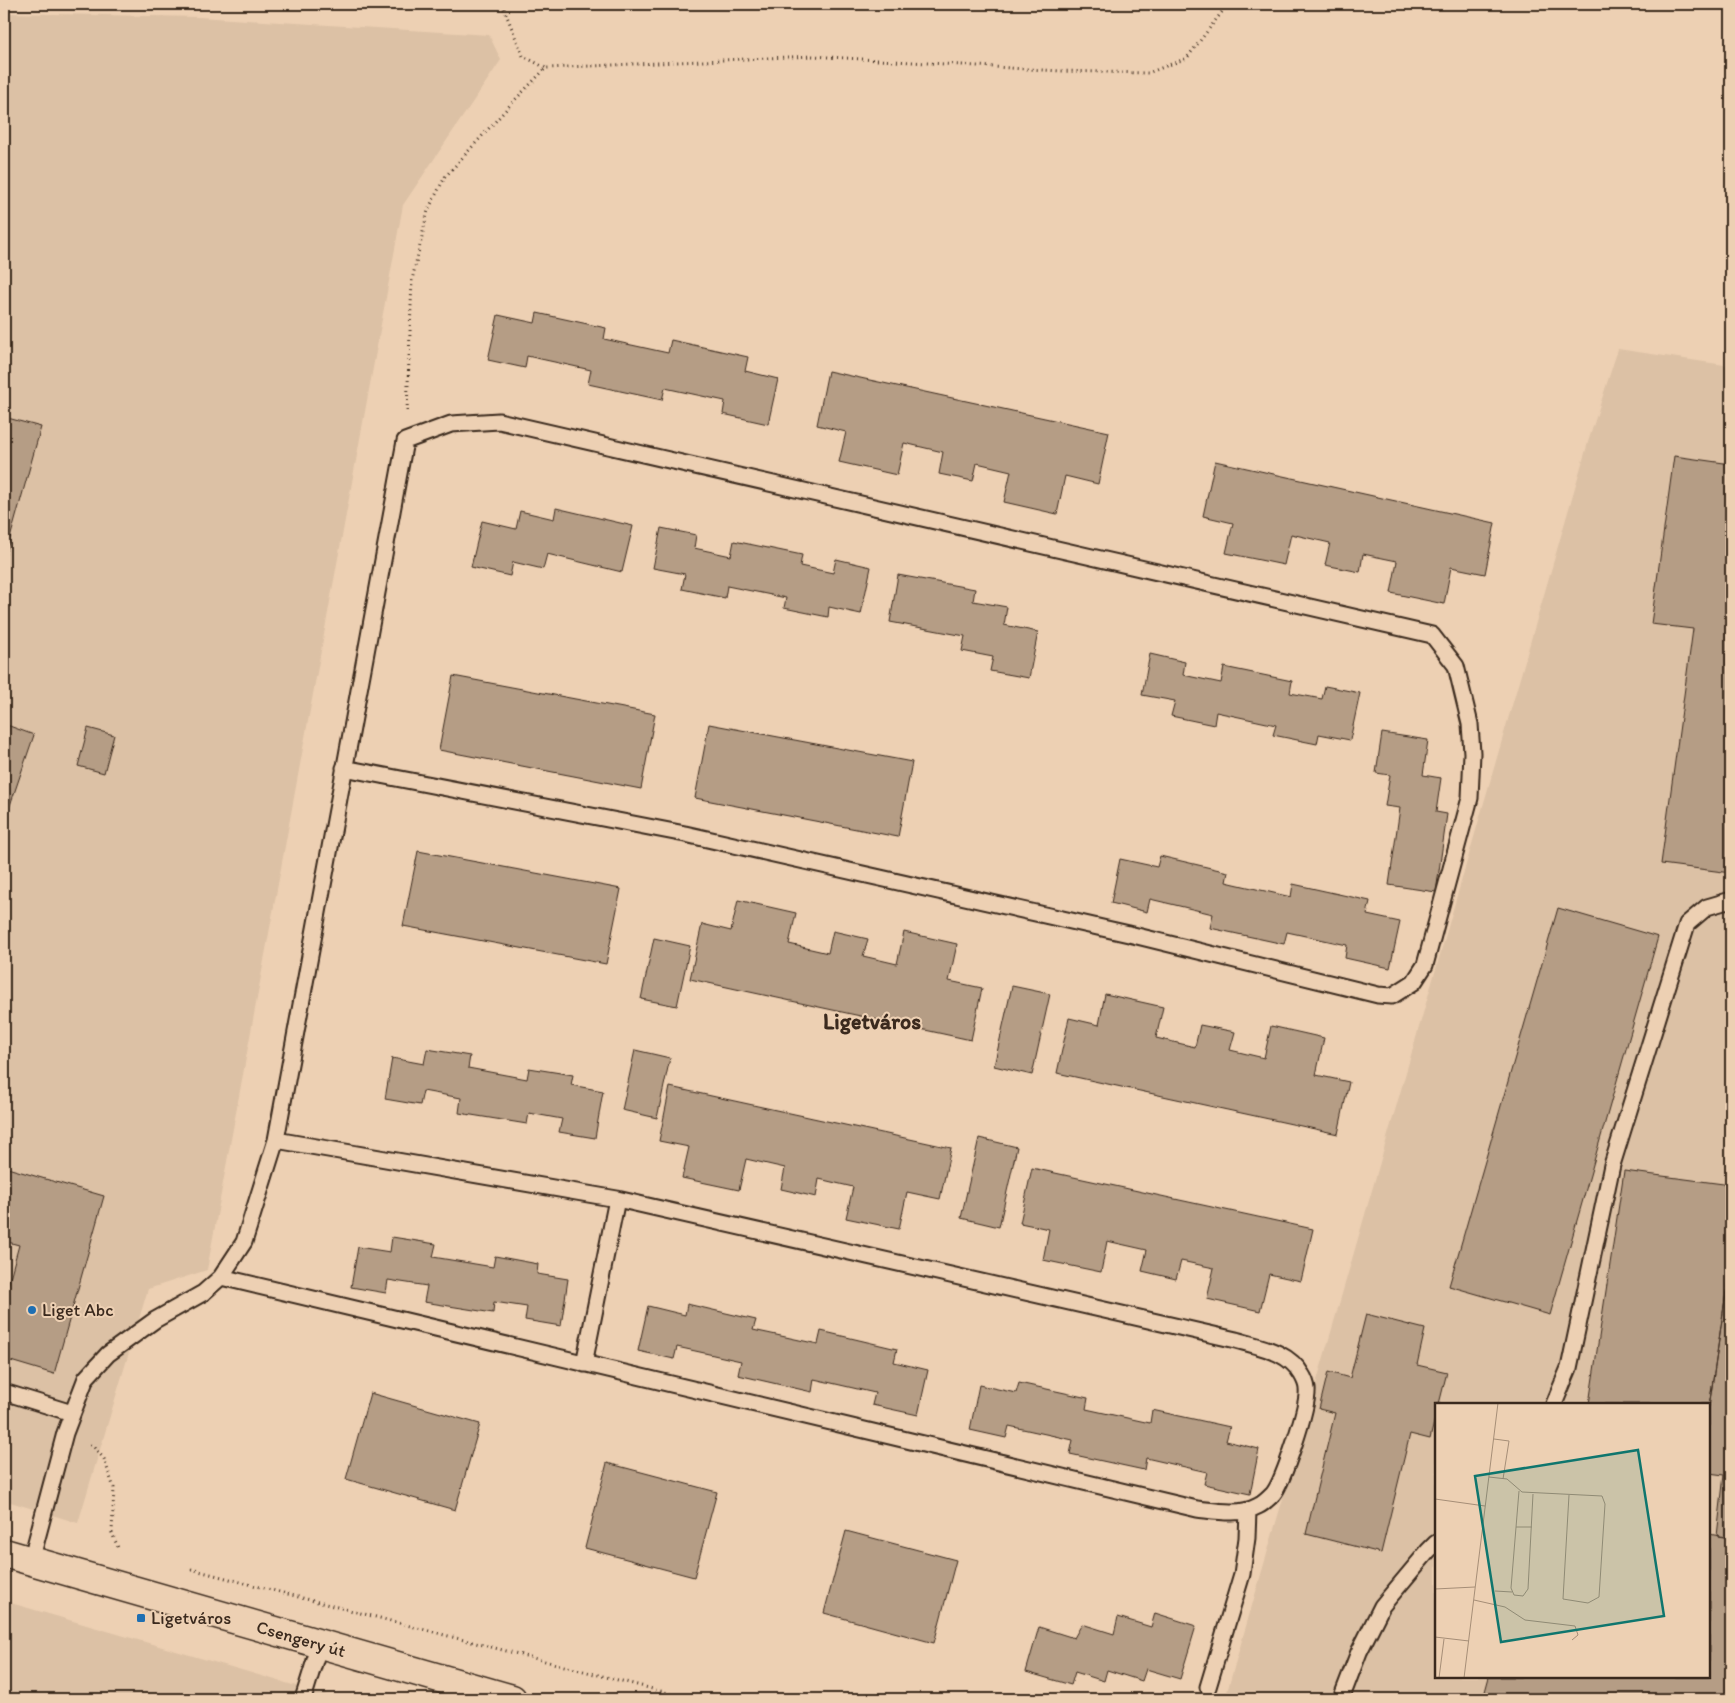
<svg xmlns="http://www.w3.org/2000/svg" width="1735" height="1703" viewBox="0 0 1735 1703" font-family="Itim,sans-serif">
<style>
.built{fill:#dcc1a5;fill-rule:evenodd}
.building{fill:#b59d85;stroke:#3b2a1e}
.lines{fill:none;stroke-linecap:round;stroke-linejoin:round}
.service-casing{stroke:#3b2a1e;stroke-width:19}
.secondary-casing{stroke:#3b2a1e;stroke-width:31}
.path{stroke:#3b2a1e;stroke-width:3;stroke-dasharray:1 4;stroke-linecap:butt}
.service{stroke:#edd0b3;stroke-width:15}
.secondary{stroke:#edd0b3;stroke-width:28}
.poi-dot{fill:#1f6fb2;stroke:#edd0b3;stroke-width:2}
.labels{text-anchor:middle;stroke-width:4;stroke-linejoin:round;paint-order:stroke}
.poi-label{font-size:18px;fill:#3b2a1e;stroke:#edd0b3;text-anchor:start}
.street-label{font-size:18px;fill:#3b2a1e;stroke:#edd0b3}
.district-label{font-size:22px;font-weight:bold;fill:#3b2a1e;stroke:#edd0b3}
.inset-road{fill:none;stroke:#a68e77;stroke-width:1}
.view{fill:#0f766e;fill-opacity:0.15;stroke:#0f766e;stroke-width:2.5}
.inset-edge{fill:none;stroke:#3b2a1e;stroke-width:2.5}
</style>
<rect width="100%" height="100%" fill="#edd0b3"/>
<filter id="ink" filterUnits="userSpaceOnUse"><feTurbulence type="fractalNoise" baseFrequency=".02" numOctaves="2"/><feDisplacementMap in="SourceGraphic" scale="10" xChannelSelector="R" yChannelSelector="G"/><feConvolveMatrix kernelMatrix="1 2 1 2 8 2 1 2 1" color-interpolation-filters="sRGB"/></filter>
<g filter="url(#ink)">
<path class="built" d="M4,13l195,4 290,18 12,25 -98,145 -196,1065 -59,19 -70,234 -74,-23z
M1618,349l113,17v1333h-506l364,-1260zM1436,1404h273v273h-273z
M4,1601l337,98h-337z"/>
<path class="building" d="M537,313l69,15 -2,11 64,14 3,-13 77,17 -3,14 33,8 -10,45 -45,-10 2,-13 -60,-13 -3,12 -74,-16 3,-14 -64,-14 -2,12 -37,-8 10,-45 37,8z
M828,371l281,61 -11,52 -33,-8 -8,38 -53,-12 7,-31 -34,-8 -4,18 -34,-7 4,-22 -39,-9 -7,32 -58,-13 7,-30 -29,-7z
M4,417l37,10 -37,133z
M1674,456l57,8v409l-70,-9 32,-235 -42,-5z
M1215,461l280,62 -10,51 -34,-7 -7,37 -53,-11 6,-32 -34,-7 -3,18 -35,-7 5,-22 -39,-9 -7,31 -58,-12 7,-30 -30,-7z
M556,508l77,18 -11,46 -75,-18 -4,15 -30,-7 -3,14 -39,-9 11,-46 34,8 4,-18 34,8z
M661,528l35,7 -2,13 37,8 3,-15 68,14 -2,11 33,7 3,-14 35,8 -10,47 -32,-7 -1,10 -44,-9 2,-10 -59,-12 -2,12 -43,-9 3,-15 -32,-6z
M898,575l77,14 -2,12 34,6 -3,18 34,7 -9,46 -39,-7 3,-14 -31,-6 3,-15 -75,-14z
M1150,654l35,8 -2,13 38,8 3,-16 68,14 -2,12 32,6 3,-13 35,7 -10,47 -31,-6 -2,10 -44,-9 3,-10 -60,-13 -2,13 -43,-9 4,-15 -33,-6z
M453,676l202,38 -14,75 -202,-39z
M4,724l30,11 -30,88z
M709,724l203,38 -14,75 -203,-39z
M88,728l26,7 -10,38 -26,-7z
M1382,733l46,7 -5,35 18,3 -5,34 11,2 -11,78 -47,-7 11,-77 -15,-2 5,-31 -14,-2z
M418,851l203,38 -15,75 -203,-38z
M1160,856l68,16 -2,10 65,15 2,-13 77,17 -3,14 33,7 -10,46 -45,-10 2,-13 -60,-13 -3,12 -74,-16 3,-14 -63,-15 -3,13 -36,-9 9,-44 37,8z
M738,900l58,13 -7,31 39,9 5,-22 35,8 -5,17 34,8 7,-32 53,12 -8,37 33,7 -11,52 -281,-61 12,-55 29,7z
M1558,908l100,29 -108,378 -101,-29z
M654,938l36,8 -13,60 -36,-7z
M1012,986l38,8 -18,81 -38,-9z
M1105,994l58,13 -7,31 39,9 5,-22 35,7 -5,18 34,8 7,-32 53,12 -8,37 33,7 -11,52 -281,-61 12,-55 30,7z
M427,1049l43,7 -2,12 59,11 2,-11 44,7 -2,10 32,6 -8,47 -36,-6 3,-13 -33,-6 -2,11 -68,-11 2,-15 -38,-7 -3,14 -35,-6 7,-41 32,6z
M635,1050l35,8 -13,60 -35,-8z
M670,1087l281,61 -11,51 -33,-7 -8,37 -53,-11 7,-31 -34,-8 -3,18 -35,-8 4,-21 -39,-9 -7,31 -57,-12 7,-31 -30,-6z
M979,1138l38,9 -18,80 -38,-9z
M4,1167l100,29 -50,178 -50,-15v-59l15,-55 -15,-4z
M1032,1168l281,61 -12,52 -32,-7 -9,37 -53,-12 7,-31 -33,-7 -5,18 -34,-8 5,-21 -40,-9 -6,31 -58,-12 6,-31 -29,-6z
M1624,1171l107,14v74l-22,148v-3h-120z
M392,1237l44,7 -3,13 60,10 2,-11 43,8 -1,10 31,5 -7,47 -36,-6 2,-13 -33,-5 -1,11 -69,-11 3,-16 -39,-6 -2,13 -35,-6 7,-40 32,5z
M1731,1259v279l-14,-2 7,-61 -15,-2v-66z
M687,1304l69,16 -3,10 65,14 3,-13 76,18 -3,13 34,8 -10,45 -46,-10 3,-12 -61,-14 -2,13 -74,-17 3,-14 -64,-14 -3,12 -36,-8 10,-45 37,9z
M1366,1314l59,15 -8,36 30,7 -8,32h-3v10l-6,25 -20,-5 -29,119 -75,-19 29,-121 -16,-4 9,-37 22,6z
M1019,1383l69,15 -2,11 64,14 2,-13 78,17 -4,14 33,8 -9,45 -46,-10 3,-12 -61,-14 -2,12 -74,-16 3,-14 -64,-14 -3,12 -36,-8 9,-45 37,8z
M370,1393l110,31 -25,86 -109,-31z
M607,1463l110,29 -23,85 -109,-29z
M846,1531l110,29 -22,83 -110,-30z
M1709,1534l22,4v161h-248l6,-22h220z
M1155,1613l41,13 -16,53 -34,-10 -4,12 -35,-11 -3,11 -29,-9 -4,13 -45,-13 13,-45 35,11 8,-14 32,10 4,-17 33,10z"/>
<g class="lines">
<defs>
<path id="service" d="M221,1277l976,232c19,2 43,7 61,-3 5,-2 11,-8 15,-12 10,-12 36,-89 34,-105 0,-4 -3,-11 -5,-14 -13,-24 -43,-28 -66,-35l-619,-141 -341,-59
M584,1364l33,-165
M4,1392l68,21
M1554,1404l15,-36 43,-203 75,-241 20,-17 24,-7
M31,1561l34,-128 21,-55 22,-24 47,-34 48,-27 18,-16 23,-35 32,-102 129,-699 46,-17 48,-3 933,214 24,31 14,58 2,29 -2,45 -45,167 -11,17 -22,14 -14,-1 -249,-61 -444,-100 -341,-66
M1208,1687l34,-113 5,-36 1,-27
M303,1699l17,-55
M1341,1699l18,-47 23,-46 46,-55 8,-8"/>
<path id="secondary" d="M4,1553l508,146"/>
</defs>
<use href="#service" class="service-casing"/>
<use href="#secondary" class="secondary-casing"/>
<path class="path" d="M502,4l21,52 23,12
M407,411l5,-131 16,-70 17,-33 66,-73 35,-36 266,-12 248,15 88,2 39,-15 41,-54
M90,1445l3,1 11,13 10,29 -2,45 7,17
M4,1516l8,2
M191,1569l500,130"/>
<use href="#service" class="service"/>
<use href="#secondary" class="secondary"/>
</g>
</g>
<g class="poi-dot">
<circle cx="32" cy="1310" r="5"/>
<rect x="136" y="1613" width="10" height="10" rx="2.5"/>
</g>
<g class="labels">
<g class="poi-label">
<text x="42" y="1316">Liget Abc</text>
<text x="151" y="1624">Ligetváros</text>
</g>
<g class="street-label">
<text transform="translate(301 1639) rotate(16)" y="6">Csengery út</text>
</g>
<g class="district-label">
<text x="872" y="1029">Ligetváros</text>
</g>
</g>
<g transform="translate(1435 1403)">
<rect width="275" height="275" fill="#edd0b3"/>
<path class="inset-road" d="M59,36l15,2 -6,38M54,74l18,2 15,13 80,4 3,8 -6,93 -11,6 -25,-4 6,-104M84,88l-8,97 3,7 9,1 5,-7 5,-95M0,96l50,7M81,124h16M0,186l40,-2M60,188l17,1M39,197l31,7 20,13 50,6 3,9 -6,5M0,234l34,4M4,275l5,-39M29,275l34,-275"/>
<path class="view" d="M203,47l26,166 -163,26 -26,-166z"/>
<rect width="275" height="275" class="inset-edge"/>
</g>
<rect width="1735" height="1703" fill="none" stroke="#edd0b3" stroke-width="20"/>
<rect x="10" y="10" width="1715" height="1683" fill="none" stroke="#3b2a1e" stroke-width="2" filter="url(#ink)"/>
</svg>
